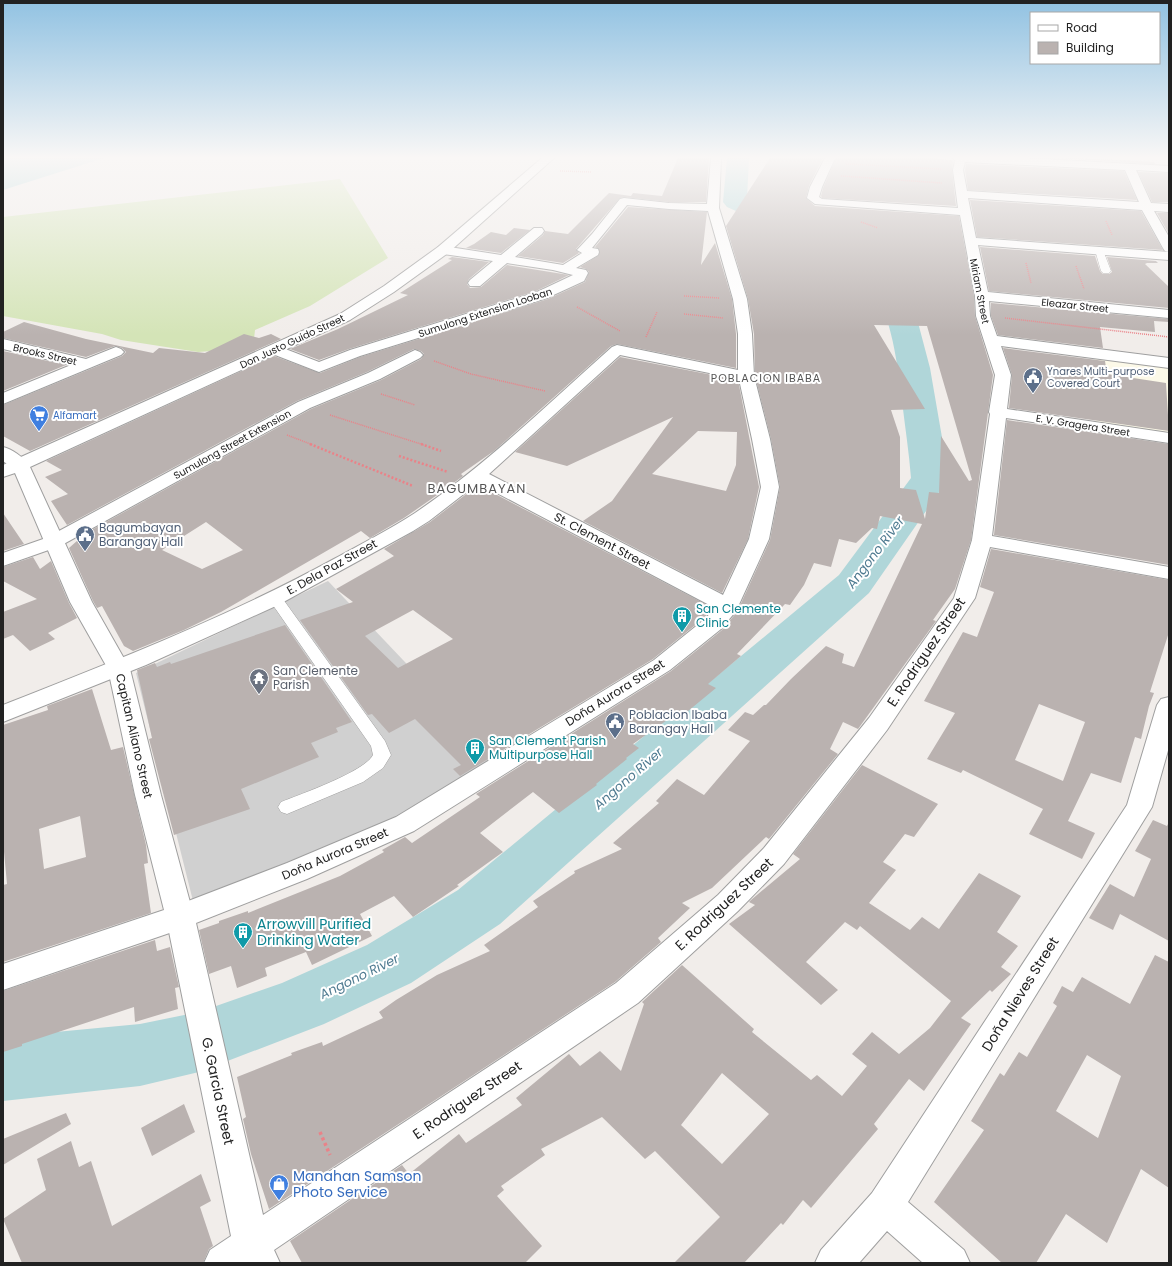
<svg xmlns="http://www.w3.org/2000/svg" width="1172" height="1266" viewBox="0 0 1172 1266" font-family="Poppins,sans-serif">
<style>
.education{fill:#fcf9e8}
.religious{fill:#d0d0d0}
.grass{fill:#d4e4b7}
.water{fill:#b0d6d9}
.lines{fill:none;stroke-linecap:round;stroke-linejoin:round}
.river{fill:#b0d6d9;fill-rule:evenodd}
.building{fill:#bab2b0;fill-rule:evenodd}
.service-casing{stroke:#9f9f9f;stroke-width:1}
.minor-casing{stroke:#9f9f9f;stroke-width:2}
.tertiary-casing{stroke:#9f9f9f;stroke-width:2}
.path-far2{stroke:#ea8288;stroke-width:1.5;stroke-dasharray:1 1;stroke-linecap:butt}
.path-far1{stroke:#ea8288;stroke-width:2.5;stroke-dasharray:2 2;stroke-linecap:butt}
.path{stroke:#ea8288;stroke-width:3.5;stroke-dasharray:3 3;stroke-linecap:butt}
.service{fill:#fff;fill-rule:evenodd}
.minor{fill:#fff;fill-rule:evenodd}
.tertiary{fill:#fff;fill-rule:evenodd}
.labels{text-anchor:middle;stroke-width:4;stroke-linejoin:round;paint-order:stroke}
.far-street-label{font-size:10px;fill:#222;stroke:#fff}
.far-service-label{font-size:10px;fill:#4e5e75;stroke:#fff;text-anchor:start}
.far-shop-label{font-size:10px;fill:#366cbe;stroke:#fff;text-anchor:start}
.far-neighbourhood-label{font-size:11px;letter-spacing:1px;fill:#555;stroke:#fff}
.service-label{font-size:12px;fill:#4e5e75;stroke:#fff;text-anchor:start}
.street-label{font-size:12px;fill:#222;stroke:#fff}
.culture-label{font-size:12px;fill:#0d838f;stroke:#fff;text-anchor:start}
.worship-label{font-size:12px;fill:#5b616d;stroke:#fff;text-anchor:start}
.neighbourhood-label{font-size:13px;letter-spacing:1px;fill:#555;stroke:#fff}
.water-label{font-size:13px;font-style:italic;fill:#4e7a90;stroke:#fff}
.near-street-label{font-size:14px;fill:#222;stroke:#fff}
.near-culture-label{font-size:14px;fill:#0d838f;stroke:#fff;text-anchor:start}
.near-shop-label{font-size:14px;fill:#366cbe;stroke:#fff;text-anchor:start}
</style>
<rect width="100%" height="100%" fill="#f1edea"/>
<path class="education" d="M1095,356l74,10v70l-74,-11z"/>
<path class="religious" d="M328,581l170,179 -97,57 -208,84 -57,-228z"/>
<path class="grass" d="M340,179l48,79 -78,48 -55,24 -2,18 -55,4 -77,-12 -19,-6 -99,-18v-99z"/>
<path class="water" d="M3,158h101l-101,32z"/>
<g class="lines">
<path class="river" d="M727,158h22l-2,41 25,10 36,11 3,5 -3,5 -9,2 -45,-13 -27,-12 -4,-5z
M877,262l10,2 10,14 12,21 7,16 14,53 19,110 -80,115 -369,331 -89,59 -87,41 -125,48 -59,14 -137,15v-64l137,-13 59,-12 83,-29 85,-38 91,-55 381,-315 72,-97c-2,-26 -6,-51 -9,-77 -6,-48 -11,-90 -39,-131l4,-6z"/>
</g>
<path class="building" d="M678,158h31l-3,44h-37l-45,-5 -4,1 -44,51 3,4 -16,10 -45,-7 25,-21 2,-4 23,3 41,-41 22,3 2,-3 29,3z
M770,158h53l-14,28 -3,12 9,8 144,10 15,80 1,20 18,59 -22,165 -16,49 -22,31 3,1 -78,108 -15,-7 -13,27 8,5 -69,85 -3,-2 -54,51 -30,15 8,5 -32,30 3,4 -46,40 -346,227 -18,-55 -8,-35 3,-2 -9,-40 55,-22 -1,-2 31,-11 1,4 60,-28 -4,-6 17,-12 41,-25 53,-24 -6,-6 54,-38 -5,-6 42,-28 -1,-2 48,-22 -9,-6 46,-40 -3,-2 21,-22 27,16 46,-54 -22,-11 17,-18 8,3 11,-10h2l25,-26 35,-33 18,8 -2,9 12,4 68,-143 -42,-8 -3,13 -5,-1 -16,15 -17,-4 -8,28 -17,-4 -10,22 -14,20 -5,-1 -48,50 4,2 -33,28 8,4 -40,33 -6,-3 -37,26 6,4 -13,10 1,1 -31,25 1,1 -38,28 -26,-21 -53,41 23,19 -46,33 2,1 -46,31 -19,-21 -34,18 12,22 -60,29 -6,-13 -41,16 2,8 -30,12 -6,-22 -22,8 -10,-44 20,-7v-2l29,-10v2l92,-37 44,-24 -2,-2 23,-13 7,6 68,-46 -4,-3 195,-123 51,-41 15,-18 33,-72 10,-53 -9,-48 -16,-63 -1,-42 -6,-35 -22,-73zM874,325l53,1 45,154 -3,1 -28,-45 -2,57 -10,-1 -4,27 -9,-29 -16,-2v-51l-9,-27 34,-1z
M836,158h91l26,2 -1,10 4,36 -134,-8 -1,-2 2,-8z
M1056,158l70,2 28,2 1,2z
M966,164l158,7 13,29 -169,-10 -3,-20z
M1138,172l30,1 1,29h-17z
M970,200l171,11 22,39 -186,-13z
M628,207l79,5 -6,53 14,-22 17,56 4,35v34l-119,-24 -6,2 -117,105 -33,23 2,2 -23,17 -36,25 -34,20 -9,-7 -140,81 -37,18 -51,21 -9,-5 -22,-40 -5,2 -4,-7 -24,-53 9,-8 -1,-2 234,-129 70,-29 40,-21 3,-5 -3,-3 -7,-2 -47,23 -70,29 -230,124 -16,-24 17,-7 -23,-17 17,-7 -16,-9 228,-105 46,17 40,-16 188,-58 37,-17 4,-10 -3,-3 -6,-2 19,-12v-6l-4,-2zM206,522l37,28 -41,19 -40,-19z
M1157,213h12v21z
M514,228l16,2 -29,23 -35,-5 8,-4 17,-12 15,3z
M980,247l115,9 5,15 3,3h6l3,-2 -5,-15 49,4 2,2h-13l2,1h-2l24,23v21l-180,-17z
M452,257l37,5 -20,17 -2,5 3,4 11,-1 26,-22 62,10 -33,16 -187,58 -30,11 -29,-11 48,-20 70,-34 -8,-2 52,-33 -4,-1z
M991,303l178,16v3l-15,-1 1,11 -55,-5 3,21 -105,-13 -7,-19z
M24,322l62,17 67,14 6,-5 46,5 39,-19 15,4 12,-4 10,5 -251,112 -27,-15v-31l119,-49 4,-4 -4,-4 -7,-2 -29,11 -83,-19v-6z
M1003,348l102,13 2,13 59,9 3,48 -160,-23 3,-33z
M3,351l63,14 -63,26z
M620,357l118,23 21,107 -11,52 -26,54 -139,-72 29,-20 61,-84 -106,49 -52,-14zM698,431l39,1 -1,33 -10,26 -74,-17z
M1007,420l162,24v121l-175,-30z
M478,485l235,123 -9,10 -51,41 -193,117 -7,-7 8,-4 -46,-46 -26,14 -17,-19 -4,1 -68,-95 53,-18 -17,-13 58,-33 -10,-7 46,-27zM413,610l40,29 -55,29 -33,-32z
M3,513l21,31 -21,7z
M991,549l178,31v52l-19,60 4,1 -5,13 -8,33 -6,-2 -14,46 -30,-10 -23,48 27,12 -13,26 -53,-25 14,-25 -80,-39 -2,3 -34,-14 28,-46 -31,-12 39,-69 14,5 17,-45 -14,-5zM1039,704l46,18 -22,59 -48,-21z
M33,557l7,12 11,-8 18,42 8,15 -29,15 7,6 -25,12 -17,-16 -10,4v-27l34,-13 -34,-18v-14z
M285,625l67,97 -16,6 2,4 -27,11 8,14 -78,32 9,20 -76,26 -25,-96 3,-1 -15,-68 18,-7 2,4 13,-5 1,2z
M92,689l19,61 12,-3 23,98 2,18 -4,1 7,49 -148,49v-77l4,-1 -4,-43v-116l45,-15 -1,-4zM80,816l6,41 -42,12 -5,-40z
M862,765l76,39 -24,33 -9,-3 -22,28 13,8 -27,33 41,27 12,-13 17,12 40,-56 42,23 -24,36 21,14 -17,21 10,7 -19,18 -2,-2 -29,28 10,6 -47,67 -15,-12 -35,45 4,5 -67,79 -8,-8 -20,25 -2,-2 -37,40h-70l46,-46 -65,-66 -10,8 -43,-42 -61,32 4,6 -44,31 3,4 -7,6 45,50 -17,17h-223l-12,-22 112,-76 7,9 50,-40 7,9 56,-38 -6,-7 53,-44 11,12 20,-15 21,20 23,-67 -2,-2 40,-37 72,64 -2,3 59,48 6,-5 25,21 25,-30 -15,-12 20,-22 27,22 31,-26 21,-27 -91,-75 -3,4 -12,-8 -39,40 32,28 -17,15 -92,-81 26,-19 -6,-3 2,-2 49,-41 -7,-5zM722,1073l47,41 -47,50 -41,-39z
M1153,820l14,6 2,-4v119l-49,-27 -7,16 -24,-12 21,-34 24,13 17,-38 -16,-8z
M155,940l2,11 13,-4 9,40 -4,1 3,21 -43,13 -1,-15 -112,37v2l-19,6v-61z
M1155,955l14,7v226l-28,-19 -34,74 -41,-29 -30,49h-34l-68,-61 50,-72 -13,-9 29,-48 4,3 15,-24 8,5 30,-51 -4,-3 9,-17 11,6 9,-15 48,27zM1087,1055l34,21 -23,62 -42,-27z
M184,1104l11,28 -43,24 -11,-28z
M66,1113l5,11 -68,41v-26z
M71,1141l8,26 12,-6 21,65 89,-52 10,27 -11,6 13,39 -4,3 -6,14h-181l-19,-44 43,-29 -9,-31z"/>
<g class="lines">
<defs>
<path id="service" d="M1099,247l4,3 8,21 -2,2h-6l-2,-2 -6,-21z
M275,594l5,1 105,146 6,14 -8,13 -20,14 -76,32 -6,-2 -3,-5 3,-5c20,-8 83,-30 92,-47l-2,-9 -103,-148 2,-3z"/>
<path id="minor" d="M711,158h10l-2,50 28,91 5,35 2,42 16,63 9,48 -10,52 -33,72 -15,18 -51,41 -256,161 -107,48 -111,44 67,292 353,-232 102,-88 46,-47 105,-130 85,-120 18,-58 18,-126 -1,-2 6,-37 -19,-59 -1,-20 -15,-81 -145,-11 -8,-6 3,-11 15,-29h10l-13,29 -3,10 3,2 136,9 -5,-38 2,-10 -2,-2h71l145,8v6l-33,-2 15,33 18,1v8l-15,-1 15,26v15l-4,-1 -2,-3 -21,-38 -174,-12 8,40 193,14v8l-191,-15 10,47 181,18v8l-180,-17 1,15 7,20 172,22v10l-168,-22 10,29 -4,34 162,24v10l-163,-25 -14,118 177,31v12l-179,-32 -15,51 -88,132 -103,134 -46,47 -100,92 -364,247 6,13h-76l6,-13 21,-14 -65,-319 4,-9 117,-45 109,-46 258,-157 51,-41 10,-11 -237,-125 -49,38 -16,10 -135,74 -132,60 -143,57v-17c112,-44 225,-88 331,-146 27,-15 55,-29 81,-46 71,-48 133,-109 197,-166l5,-2 121,25v-36l-5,-35 -25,-88 -39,-2 -42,-4 -35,43 6,1 1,3 -1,3 -22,13 10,2 2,3 -4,8 -37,17 -187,58 -41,16 -49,-19 -3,-3 3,-3 5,-2 44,17 31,-12 187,-58 36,-17 -20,-5 -46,-7 -27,23h-10l-2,-3 2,-3 23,-19 -50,-7 -5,-1 -1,-3 1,-3 5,-1 58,9 33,-27h8l2,3 -2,3 -27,23 48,8 19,-12 -5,-3 15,-16 28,-35 4,-1 45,5 38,1zM965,162l160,8 14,32 -172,-11 -4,-21zM620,355l119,24 13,60 9,48 -12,52 -26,56 -234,-121z
M3,339l83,20 30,-12 5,2 3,3 -3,3 -118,49v-11l68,-28 -68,-16z
M415,350l5,2 3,3 -3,3 -40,21 -70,29 -250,138 -57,20v-13l43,-15 252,-136 70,-29z
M3,447c9,2 20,10 26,18l-3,4c-10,2 -15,-2 -23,-8z
M1169,697v50l-17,60 -244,395 56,48 6,13h-47l-36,-32 -28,32h-44l6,-13 51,-57 255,-388 30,-100 4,-6z"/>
<path id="tertiary" d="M542,158h12l-106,95 -54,39 -44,28 -320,147 62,135 38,67 31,126 33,122 -4,9 -187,64v-26l161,-54 -29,-115 -27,-126 -38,-67 -55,-129 -12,4v-12l337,-151 44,-28 54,-39z"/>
</defs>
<use href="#service" class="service-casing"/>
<use href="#minor" class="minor-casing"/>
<use href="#tertiary" class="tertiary-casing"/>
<path class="path-far2" d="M846,164l95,5
M560,171l32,1
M841,176l101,7
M1106,221l6,14
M861,222l17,6
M1026,263l5,20
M1076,266l8,23
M684,296l36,2
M577,307l43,24
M684,314l39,4
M1005,318l164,19
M646,337l11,-25
M434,361l37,13 74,17
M381,394l34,11
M330,415l94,30
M287,435l26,10"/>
<path class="path-far1" d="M310,444l103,42
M421,444l20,7
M399,456l49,16"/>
<path class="path" d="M320,1132l10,23"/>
<use href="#service" class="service"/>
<use href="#minor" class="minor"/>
<use href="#tertiary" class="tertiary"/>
</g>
<linearGradient id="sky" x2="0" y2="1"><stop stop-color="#91c2e2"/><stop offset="0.47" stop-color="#f9f7f6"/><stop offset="1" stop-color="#f9f7f6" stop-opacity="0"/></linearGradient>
<rect width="1172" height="335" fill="url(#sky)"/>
<defs>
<symbol id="civic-pin" viewBox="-11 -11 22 30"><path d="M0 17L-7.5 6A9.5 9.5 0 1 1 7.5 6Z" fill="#5c6f8a" stroke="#fff"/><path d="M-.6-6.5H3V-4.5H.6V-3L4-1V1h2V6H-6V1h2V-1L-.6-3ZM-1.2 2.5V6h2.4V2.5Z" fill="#fff"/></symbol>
<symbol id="supermarket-pin" viewBox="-11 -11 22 30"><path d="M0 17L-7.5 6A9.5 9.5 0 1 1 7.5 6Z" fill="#3f7fe0" stroke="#fff"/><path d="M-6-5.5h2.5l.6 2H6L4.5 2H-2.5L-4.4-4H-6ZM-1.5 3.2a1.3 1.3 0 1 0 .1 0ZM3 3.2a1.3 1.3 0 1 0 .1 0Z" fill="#fff"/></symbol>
<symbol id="building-pin" viewBox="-11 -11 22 30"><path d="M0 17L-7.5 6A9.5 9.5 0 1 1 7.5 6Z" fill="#0f9aa8" stroke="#fff"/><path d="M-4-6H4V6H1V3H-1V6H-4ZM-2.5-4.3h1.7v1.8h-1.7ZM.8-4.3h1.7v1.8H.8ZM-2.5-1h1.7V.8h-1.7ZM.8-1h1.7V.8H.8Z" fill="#fff"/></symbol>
<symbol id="temple-pin" viewBox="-11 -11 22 30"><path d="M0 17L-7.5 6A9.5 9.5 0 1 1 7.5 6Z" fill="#6b7280" stroke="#fff"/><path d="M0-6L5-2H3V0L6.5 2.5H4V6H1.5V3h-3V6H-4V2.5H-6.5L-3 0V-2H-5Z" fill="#fff"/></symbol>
<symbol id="shop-pin" viewBox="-11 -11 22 30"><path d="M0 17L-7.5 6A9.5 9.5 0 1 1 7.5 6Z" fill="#3f7fe0" stroke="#fff"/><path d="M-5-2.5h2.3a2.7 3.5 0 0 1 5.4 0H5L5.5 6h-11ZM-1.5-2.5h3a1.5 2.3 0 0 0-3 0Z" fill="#fff"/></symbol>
</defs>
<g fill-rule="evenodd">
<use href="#civic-pin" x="1022" y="366" width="22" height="30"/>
<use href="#supermarket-pin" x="28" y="404" width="22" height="30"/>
<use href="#civic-pin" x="74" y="524" width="22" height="30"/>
<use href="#building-pin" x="671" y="605" width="22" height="30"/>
<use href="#temple-pin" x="248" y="667" width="22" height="30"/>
<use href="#civic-pin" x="604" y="711" width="22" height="30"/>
<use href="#building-pin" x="464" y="737" width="22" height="30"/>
<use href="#building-pin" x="232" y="921" width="22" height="30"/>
<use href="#shop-pin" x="268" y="1173" width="22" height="30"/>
</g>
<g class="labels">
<g class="far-street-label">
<text transform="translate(980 291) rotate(79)" y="4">Miriam Street</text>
<text transform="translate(1075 305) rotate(6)" y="4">Eleazar Street</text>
<text transform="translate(485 312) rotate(-18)" y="4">Sumulong Extension Looban</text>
<text transform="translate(292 341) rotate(-25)" y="4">Don Justo Guido Street</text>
<text transform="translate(45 354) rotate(13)" y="4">Brooks Street</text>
<text transform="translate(1083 425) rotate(9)" y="4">E. V. Gragera Street</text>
<text transform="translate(232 444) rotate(-29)" y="4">Sumulong Street Extension</text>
</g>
<g class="far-service-label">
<text x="1047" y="375">Ynares Multi-purpose<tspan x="1047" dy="12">Covered Court</tspan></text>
</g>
<g class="far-shop-label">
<text x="53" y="419">Alfamart</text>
</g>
<g class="far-neighbourhood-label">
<text x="766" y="382">POBLACION IBABA</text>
</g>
<g class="service-label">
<text x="99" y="532">Bagumbayan<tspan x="99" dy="14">Barangay Hall</tspan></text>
<text x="629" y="719">Poblacion Ibaba<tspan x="629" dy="14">Barangay Hall</tspan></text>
</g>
<g class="street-label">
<text transform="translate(602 541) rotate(28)" y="4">St. Clement Street</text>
<text transform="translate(332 567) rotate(-29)" y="4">E. Dela Paz Street</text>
<text transform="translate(615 693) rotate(-32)" y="4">Doña Aurora Street</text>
<text transform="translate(134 736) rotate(77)" y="4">Capitan Aliano Street</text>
<text transform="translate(335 854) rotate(-23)" y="4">Doña Aurora Street</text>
</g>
<g class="culture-label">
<text x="696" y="613">San Clemente<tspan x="696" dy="14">Clinic</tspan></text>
<text x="489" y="745">San Clement Parish<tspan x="489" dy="14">Multipurpose Hall</tspan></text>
</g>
<g class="worship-label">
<text x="273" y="675">San Clemente<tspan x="273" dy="14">Parish</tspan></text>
</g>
<g class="neighbourhood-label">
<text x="477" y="493">BAGUMBAYAN</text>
</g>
<g class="water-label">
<text transform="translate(875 552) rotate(-53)" y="5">Angono River</text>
<text transform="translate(628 778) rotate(-41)" y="5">Angono River</text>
<text transform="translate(359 976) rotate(-26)" y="5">Angono River</text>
</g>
<g class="near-street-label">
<text transform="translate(926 652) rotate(-56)" y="5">E. Rodriguez Street</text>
<text transform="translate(724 904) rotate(-43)" y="5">E. Rodriguez Street</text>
<text transform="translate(1020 994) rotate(-58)" y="5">Doña Nieves Street</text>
<text transform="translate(218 1091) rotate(78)" y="5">G. Garcia Street</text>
<text transform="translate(467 1100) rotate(-34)" y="5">E. Rodriguez Street</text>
</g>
<g class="near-culture-label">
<text x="257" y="929">Arrowvill Purified<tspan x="257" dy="16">Drinking Water</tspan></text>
</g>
<g class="near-shop-label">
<text x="293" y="1181">Manahan Samson<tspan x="293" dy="16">Photo Service</tspan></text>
</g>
</g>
<rect width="1172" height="1266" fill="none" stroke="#222222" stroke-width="8"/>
<rect x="1030" y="12" width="130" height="52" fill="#ffffff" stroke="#a7a7a7"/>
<rect x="1038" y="25" width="20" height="6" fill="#ffffff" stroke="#a7a7a7"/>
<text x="1066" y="32" font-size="12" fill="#222222">Road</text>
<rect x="1038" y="42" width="20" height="12" fill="#bab2b0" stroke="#a7a7a7"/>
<text x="1066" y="52" font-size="12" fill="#222222">Building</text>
</svg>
